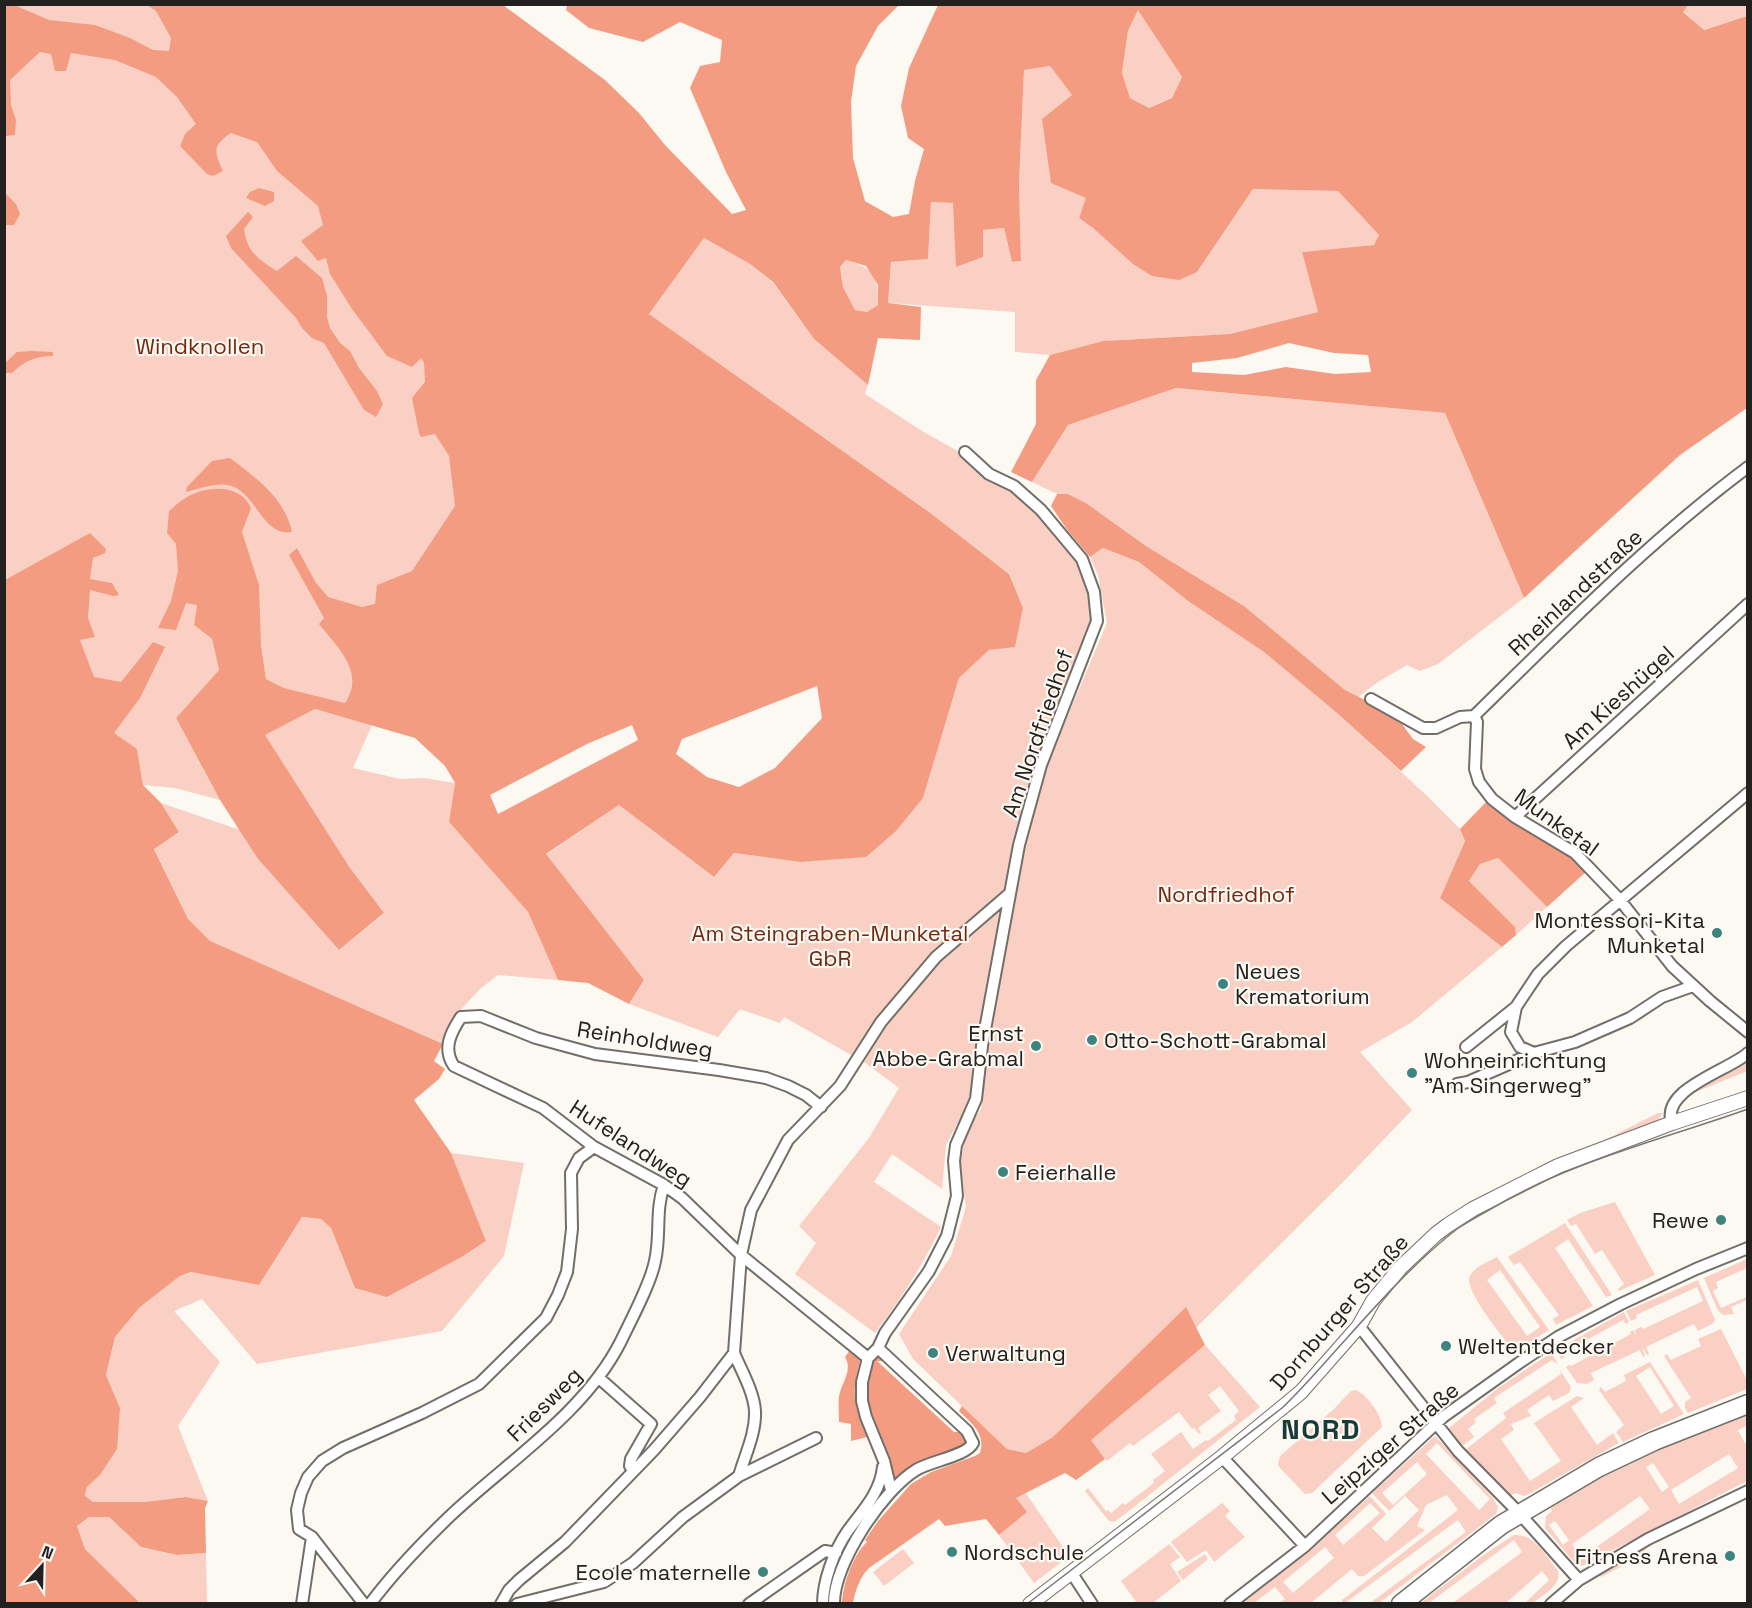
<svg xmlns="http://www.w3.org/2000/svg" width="1752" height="1608" viewBox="0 0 1752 1608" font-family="'Space Grotesk',sans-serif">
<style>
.green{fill:#f9d0c3;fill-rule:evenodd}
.forest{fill:#f49c82;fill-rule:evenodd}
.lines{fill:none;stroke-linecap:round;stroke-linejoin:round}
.minor-casing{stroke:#726f6a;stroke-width:14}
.tertiary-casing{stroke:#726f6a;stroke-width:16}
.primary-casing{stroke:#726f6a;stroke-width:21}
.minor{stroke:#fff;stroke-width:10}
.tertiary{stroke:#fff;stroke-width:14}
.primary{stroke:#fff;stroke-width:18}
.tram{stroke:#7b7875;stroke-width:1.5}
.poi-dot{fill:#3d8480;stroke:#fcf8f2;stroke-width:2}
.labels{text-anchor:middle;stroke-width:4.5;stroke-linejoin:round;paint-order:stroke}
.park-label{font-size:22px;fill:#752810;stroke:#fcf8f2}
.street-label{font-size:22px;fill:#23211f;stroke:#fcf8f2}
.poi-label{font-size:22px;fill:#23211f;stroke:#fcf8f2;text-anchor:start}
.district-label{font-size:28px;font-weight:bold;letter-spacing:1.5px;fill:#183a38;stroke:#fcf8f2}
</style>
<rect width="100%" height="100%" fill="#fcf8f2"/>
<path class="green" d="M4,5h257l163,358 1,9 64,144 -144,187 -61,-15 -18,-9 -5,-34 -64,-40 -3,20 18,14 7,31 -43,48 44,82 -45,-12 -32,-3 -6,-36 -16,-2 -116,-116z
M1689,5h58v11l-44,14 -20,-19z
M1138,9l44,68 -10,21 -24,10 -18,-10 -8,-25 6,-42z
M1050,66l22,29 15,103 -8,20 14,10 104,44 56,-83 85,2 41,44 -4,10 -73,7 16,60 -88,22 -127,7 -53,14 -35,-3v-40l-127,-9 3,-41 37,-3 3,-57 23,1 29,27 21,-2 8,34 9,-1 -2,-77 5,-114z
M704,238l46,26 23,19 41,56 54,46 -3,9 57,37 41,23 74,56 39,52 13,31 4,28 -56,143 -31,127 -76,65 -77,100 -69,-39 -4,6 -40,-14 -22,28 -89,-33 15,-24 -98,-125 73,-50 95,72 20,-24 66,9 123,-64 36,-120 30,-28 26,-4 8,-38 -14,-34 -80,-62 -280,-198z
M846,260c28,9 32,15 32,45l-11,7 -12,-2 -12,-23 -3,-20z
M1176,388l269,25 79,185 -86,66 -18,7 -13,-6 -29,17 -20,15 -13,-7 -101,-84 -98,-60 -60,-43 -18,-9h-11l-25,-12 36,-57z
M1103,548l36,14 49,39 76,51 73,61 88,81 35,35 5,12 -25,57 62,49 -90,75 -52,30 52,58 -69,72 -262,260 -28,-5 -27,16 -19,-4 -94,-90 -14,-25 52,-78 15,-49 -6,-42 5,-31 16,-25 6,-64 40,-215 20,-65 60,-142 -9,-48 -8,-18z
M315,709l57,16 -19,43 47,11 24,-1 31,5 -6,39 79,90 30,68 -60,-5 -18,14 -26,28 -11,27 -234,-103 -21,-22 -34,-71 25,-16 -18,-29 79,27 18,29 81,91 45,-36 -34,-46 -86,-133z
M1498,858l49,49 -31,28 -1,-8 -46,-46 11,-17z
M1003,905l-32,188 -8,20 -17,32 -4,44 -50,-35 -18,28 67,45c-18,38 -40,72 -66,106l-80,-59 21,-31 -17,-17 70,-88 30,-50 -35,-26c21,-35 45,-73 75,-101 21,-19 43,-36 64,-56z
M1747,1061v10l-56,23 51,-30z
M1658,1113h5l-9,12 -62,23 3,-3z
M451,1153l73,10 -20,93 -62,75 -185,33 -55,-65 -28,12 46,51 -42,64 30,75 -22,-4 -42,5h-51l-8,-5 2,-10 13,-12 20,-67 -14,-33 9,-38 25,-30 40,-31 12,-4 67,13 43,-68 19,2 10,9 14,34 42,35 73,-39 26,-17z
M1615,1202l40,73 -36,16 -1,-2 6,-5 -22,-34 -7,4 -19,-30 -5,2 -4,-6 13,-7z
M1565,1223l47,72 -6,2 -38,-58 -13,9 38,58 -37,19 -3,-6 6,-4 -39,-53 -6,3 -6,-8z
M1497,1257l52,73 -35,22c-10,-14 -51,-62 -44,-76 5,-10 18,-14 27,-19zM1500,1270l40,57 -13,9 -40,-56z
M1747,1259v9l-31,14 2,6 -5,3 8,17 26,-11v3l-16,7 3,7 -11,1 -5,-4 -14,-33z
M1698,1280l17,40 -3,4 -14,7 -4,-7 -48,23 3,7 -2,1 -5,-9 3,10 -2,1 -3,-7 -49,23 3,7 -7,4 -10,-1 -11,-16 3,-2 2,1 60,-32 -1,-2 3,-2 3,5 -1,-5 6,-3 2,2 60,-28 -6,-14 -61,28 1,3 -6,3 -5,-10z
M1624,1312l5,10 -3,2 -3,-4 -60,33 2,4 -4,2 -5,-9z
M1721,1329l26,51v9l-59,24 -3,-5v-6l6,-4 -27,-42 3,-2 4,6 30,-14 -3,-7z
M1205,1345l55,62 -135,107 -11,8 -5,-1 -24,-30 3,-3 18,23 2,-1 3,3 12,-10 2,2 29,-22 -1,-3 12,-9 -14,-17 30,-22 12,17 13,-9 2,1 28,-21 -2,-4 5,-5 -19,-25 -12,9 13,16 -23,17 3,5 -2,1 -5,-6 -2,1 -13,-17 -46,34 -3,-3 -23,18 -17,-21z
M1551,1353l6,9 -2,1 -3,-3 -58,38 3,5 -23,16 2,3 -8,7 6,8 -12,9 -14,-17 50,-41z
M1650,1362l34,52 -61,28 -7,-10 8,-7 -25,-35 2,-3 4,5 21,-11 -2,-6zM1650,1367l24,39 -13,8 -25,-38z
M1560,1370l11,17 -2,6 -16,8 -4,-6 -22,15 4,6 -20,8 3,6 -13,9 29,42 31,-20 -27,-38 43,-27 7,2 -13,9 26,38 16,-12 6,10 -94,53 -10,-3 -6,4 -44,-47 41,-32 -3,-5 58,-39z
M1355,1390c11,3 27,25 27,37l-70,66 -7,1 -25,-26 -2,-4 2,-8 53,-46 18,-19z
M1747,1410v18l-1,-2 -8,4 9,17v34l-165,85 -8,-4 -29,-34 1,-12 6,-5 -2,-5 61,-36 71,-34zM1729,1454l9,14 -59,36 -8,-14zM1653,1463l16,24 -7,5 -16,-25zM1640,1496l10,13 -69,49 -9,-14zM1555,1521l14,19 -6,5 -14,-20z
M1435,1436l58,62 5,9 -2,7 -117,89h-9l96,-71 -8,-12 -113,83h-3v-3l116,-90 -11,-15 -21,10 -9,21 8,4 -61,46h-6l-6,-7 -40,33 1,1h-34l6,-4 -10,-12 -21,16 -12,1 79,-64 49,-44 16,18 -14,14 14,14 33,-32 -14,-14 -16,15 -17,-18zM1437,1443l53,56 -11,11 -53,-56zM1417,1462l10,12 -34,31 -11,-12zM1370,1503l10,10 -37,32 -8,-10zM1325,1547l9,11 -41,35 -10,-11z
M1025,1492l44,64 -35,27 -35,-48 27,-23 -10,-14z
M1222,1503l8,8 -5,5 20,21 -31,25 -8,-12 -19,12 -16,-20z
M89,1517h20l32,30 36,8 29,-2 1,50h-67l-55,-54 -8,-23z
M1514,1535c20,-2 33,22 44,36 4,14 -15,24 -25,32h-8l24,-23 -7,-9 -36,32h-53l69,-51 -8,-12 -85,63h-9l65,-49z
M1169,1544l11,13 -10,7 11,17 -28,22h-16l-16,-22z
M1646,1548l-4,8 -41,21 -2,-5z
M903,1549l11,14 -30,23 -11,-14z
M1205,1554l3,5 -25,21 -6,-8z"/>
<path class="forest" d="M5,4l9,1 35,15 46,5 35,13 23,12 16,1 2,-13 -15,-27 -9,-6h356l102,75 34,33 26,32 67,69 14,-4 -20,-38 -36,-84 10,-22 20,-4 2,-22 -42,-18 -37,20 -54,-14 -23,-18 1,-5h332l-21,21 -22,40 -5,36 2,56 12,43 28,16 16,-3 6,-33 9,-32 -16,-11 -7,-32 8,-38 29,-63 751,-1 -6,8 21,18 43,-14v392l-67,47 -156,143 -79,-185 -269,-25 -108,37 -36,57 -21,-10 25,-48v-44l14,-25 53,-14 127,-7 88,-22 -16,-60 72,-7 5,-10 -41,-44 -85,-2 -56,83 -18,8 -27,-4 -19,-12 -40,-36 -14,-10 7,-20 -35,-15 -9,-64 30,-24 -22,-29 -26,4 -5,114 2,77 -9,1 -8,-34 -21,2v27l-27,10 -3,-64 -22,-1 -3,57 -37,3 -3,41 33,4 -1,33 -42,-2 -10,47 -54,-46 -41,-57 -23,-18 -46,-26 -55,76 280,198 80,62 14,34 -8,39 -26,3 -30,28 -36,120 -27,33 -30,26 -66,5 -66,-9 -20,24 -95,-72 -73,49 98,126 -15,24 -41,-21 -30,-3 -30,-68 -79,-90 6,-39 -10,-17 -30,-28 -100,-29 -50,26 85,133 34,45 -45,37 -81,-91 -38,-59 -44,-82 43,-48 -7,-31 -18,-14 3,-20 -11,-2 -10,27 -18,-2 13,-27 7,-30 -2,-27 -9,-11 2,-22c5,-4 10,-9 15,-12 19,-13 56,-17 67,9l-9,24 17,53 2,60 5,34 18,9 61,15c21,-31 -8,-56 -26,-79l5,-6 -35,-63 8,-7 19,35 12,14 34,10 13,-3 2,-19 35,-14 43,-65 -6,-50 -14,-22 -14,3 -2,-4 -7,-35 13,-16 -1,-19 -3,-5 -9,9 -25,-11 -35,-47 -22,-35 -4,-16 -8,3 -17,-20 22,-16 -5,-19 -41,-35 -20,-29 -26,-9c-19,13 -17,18 -8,38l-10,5 -6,-2 -27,-28 5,-12 11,-10 -19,-27 -21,-20 -41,-17 -44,-7 -5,18h-11l-4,-17 -11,-2 -30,28 1,25 5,15 -1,15 -10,1zM1138,10l44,67 -10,21 -23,10 -19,-10 -8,-25 6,-42zM846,260l20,6 12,19v20l-11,7 -12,-2 -12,-23 -3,-20zM1289,343l45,10 34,2 3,17 -36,2 -49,-7 -42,8 -52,-3v-9l45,-5zM817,686l5,32 -47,50 -36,19 -32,-10 -31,-23 6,-15zM632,725l6,15 -140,74 -8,-19 97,-51z
M259,188l15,4v9l-9,5 -19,-8 4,-6z
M4,192l12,12 4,10 -6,11h-9v-2z
M248,212l5,5 -9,12c3,23 14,30 33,42l19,-15 26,22 5,18v21l3,11 10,15 10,8 9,17 18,23 6,13 -7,13 -12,-7 -40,-67 -12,-5 -10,-10 -6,-10 -65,-70 -5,-12z
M32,351l21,1v4c-18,0 -28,5 -41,17h-7v-10l12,-11z
M230,458c26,20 55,40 62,74 -31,5 -36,-43 -65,-47 -13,-2 -28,4 -41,7l1,-5 25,-26z
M1057,494h11l18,9 60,43 98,60 101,84 36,18 18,12 14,19 13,8 -25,24 -64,-58 -73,-61 -76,-51 -49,-39 -36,-14 -13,9 -22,-26 -17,-25z
M90,533l16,16 -1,4 -12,5 -3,21 22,4 7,12 -6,1 -23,-6 -2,28 7,19 -15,3 14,37 27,5 32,-40 12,5 -25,51 -26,35 23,16 6,36 18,18 18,29 -25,17 34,70 22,22 233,103 -9,17 11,8 -6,10 -25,21 37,53 35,88 -26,17 -73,39 -32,-9 -24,-60 -10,-9 -19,-2 -43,68 -68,-13 -11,4 -40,31 -25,30 -9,38 14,33 -3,41 -17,26 -13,12 -2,9 8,6h51l42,-5 22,4 -3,7 1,45 -29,2 -36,-8 -32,-30h-20l-12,9 8,23 55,54h-135v-1023z
M1488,800l86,58 13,13 -40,36 -49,-49 -18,6 -11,17 46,46 1,8 -14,12 -62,-49 25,-57 -5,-12z
M1186,1307l19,38 -114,95 14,19 -29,21 -11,-7 -49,25 11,14 -28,23 -13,-16 -41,7 -6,-7 -70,49c-9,9 -14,23 -16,35h-11c1,-19 11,-48 25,-61l-2,-2 13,-19 33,-37 20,-12 44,-16 5,-3c6,-20 -9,-30 -21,-42l3,-5 45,43 19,4 27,-16z
M850,1350l10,10c-9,35 -6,44 7,77l-16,4v-17l-12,-2c0,-9 -1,-18 0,-26 3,-14 14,-26 6,-39z
M877,1356l9,5h-9l77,71h11l3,7 -2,7 -69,34 -5,-2c-12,-33 -28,-65 -24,-101 1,-9 2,-16 9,-21z"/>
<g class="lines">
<defs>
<path id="minor" d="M1371,699l52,29h13l24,-11 14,-1
M1474,716l3,6 -2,47 4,13 13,17 23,18 60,36 45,47 52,66 38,35 38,31
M1474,716c88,-86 175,-175 274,-249
M1515,817l233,-213
M1466,1047l50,-40
M1534,1053l-14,-6 -9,-15 5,-25 22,-33 28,-28 182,-153
M1457,1084l11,-2 66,-29 41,-11 55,-24 32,-21 31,-11
M821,1107l-15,-12 -18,-9 -22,-8 -47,-8 -124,-16 -59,-16 -55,-22 -20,1c-10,15 -19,32 -7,49l89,42 51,39 70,38 18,13 59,57 127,103
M1672,1123c-12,-34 58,-53 76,-70
M1359,1326l99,125 61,62 60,67
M734,1353c7,17 20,39 21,58 1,22 -10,44 -16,65
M599,1378l52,46 -20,35 -1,7 3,4
M1222,1457l83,89
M891,1490l-7,-29 -18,-44 -4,-16v-19l6,-24 10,-10 7,-15 44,-62 18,-35 10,-40 -3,-35 2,-16 20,-46 6,-53 37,-201 22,-80 56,-144 -3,-29 -12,-33 -41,-49 -27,-24 -25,-12 -24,-22
M1071,1572l21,32
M302,1604l10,-67
M364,1604l-52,-67 -13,-8 -2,-19 4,-17 7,-16 14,-16 21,-13 79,-35 57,-29 67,-66 12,-23 9,-23 5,-43 -1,-56 8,-15 15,-11
M370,1604c23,-31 52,-61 80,-88 57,-54 135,-103 171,-175 10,-21 30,-58 34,-80 6,-25 0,-51 9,-76
M501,1604l8,-14 10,-10 46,-38 89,-92 46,-53 34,-44 7,-98 10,-45 37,-70 52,-54 41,-64 55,-65 73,-63
M517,1604l87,-22 29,-19 50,-46 56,-41 77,-38
M749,1604l76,-53 11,2
M823,1604c0,-23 11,-53 24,-72 15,-21 33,-38 36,-65
M834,1604c-1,-40 49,-114 82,-134 14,-9 51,-14 57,-27l-6,-12 -89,-83
M1230,1604l75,-58 138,-129 76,-54 39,-26 63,-33 75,-35 52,-21
M1551,1604l28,-24 69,-41 100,-48"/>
<path id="tertiary" d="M1030,1604l192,-147 79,-65 58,-66 14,-25 27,-33 36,-34 12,-9 25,-16 85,-43 114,-43 76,-25"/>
<path id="primary" d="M1401,1604l100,-79 98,-58 55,-26 94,-37"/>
</defs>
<use href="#minor" class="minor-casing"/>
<use href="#tertiary" class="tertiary-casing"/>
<use href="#primary" class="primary-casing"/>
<use href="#minor" class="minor"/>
<use href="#tertiary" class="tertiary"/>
<use href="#primary" class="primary"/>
<path class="tram" d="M1027,1604l255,-196c23,-22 43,-46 65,-70 34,-38 70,-78 110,-109 10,-7 21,-13 32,-19 79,-48 172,-70 259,-101"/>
</g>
<g class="poi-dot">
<circle cx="1717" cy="933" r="6"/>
<circle cx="1223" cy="984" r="6"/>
<circle cx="1092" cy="1040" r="6"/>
<circle cx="1036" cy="1046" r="6"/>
<circle cx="1412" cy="1073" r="6"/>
<circle cx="1003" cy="1172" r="6"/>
<circle cx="1721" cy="1220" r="6"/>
<circle cx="1446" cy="1346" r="6"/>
<circle cx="933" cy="1353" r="6"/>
<circle cx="952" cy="1552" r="6"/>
<circle cx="1730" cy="1556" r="6"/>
<circle cx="763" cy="1572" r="6"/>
</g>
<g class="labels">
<g class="park-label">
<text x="200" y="354">Windknollen</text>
<text x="1226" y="902">Nordfriedhof</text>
<text x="830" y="941">Am Steingraben-Munketal<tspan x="830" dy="25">GbR</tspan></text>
</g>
<g class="street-label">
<text transform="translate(1575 592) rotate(-43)" y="8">Rheinlandstraße</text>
<text transform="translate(1618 697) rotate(-42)" y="8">Am Kieshügel</text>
<text transform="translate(1037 733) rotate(-71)" y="8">Am Nordfriedhof</text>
<text transform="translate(1557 822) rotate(36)" y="8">Munketal</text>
<text transform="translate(645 1039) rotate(9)" y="8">Reinholdweg</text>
<text transform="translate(631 1143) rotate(33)" y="8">Hufelandweg</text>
<text transform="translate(1339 1312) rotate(-49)" y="8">Dornburger Straße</text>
<text transform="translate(544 1404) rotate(-45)" y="8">Friesweg</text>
<text transform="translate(1390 1443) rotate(-41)" y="8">Leipziger Straße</text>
</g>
<g class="poi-label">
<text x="1705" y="928" text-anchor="end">Montessori-Kita<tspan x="1705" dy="25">Munketal</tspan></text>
<text x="1235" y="979">Neues<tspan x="1235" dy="25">Krematorium</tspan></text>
<text x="1024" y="1041" text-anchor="end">Ernst<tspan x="1024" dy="25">Abbe-Grabmal</tspan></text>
<text x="1104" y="1048">Otto-Schott-Grabmal</text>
<text x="1424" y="1068">Wohneinrichtung<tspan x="1424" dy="25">"Am Singerweg"</tspan></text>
<text x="1015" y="1180">Feierhalle</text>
<text x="1709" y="1228" text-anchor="end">Rewe</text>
<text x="1458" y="1354">Weltentdecker</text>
<text x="945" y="1361">Verwaltung</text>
<text x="964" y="1560">Nordschule</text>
<text x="1718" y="1564" text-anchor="end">Fitness Arena</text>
<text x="751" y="1580" text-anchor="end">Ecole maternelle</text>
</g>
<g class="district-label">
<text x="1321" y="1439">NORD</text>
</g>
</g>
<rect width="1752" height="1608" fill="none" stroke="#23211f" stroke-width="12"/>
<g transform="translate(42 1566) rotate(22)" stroke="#fcf8f2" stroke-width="4.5" paint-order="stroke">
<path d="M0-4.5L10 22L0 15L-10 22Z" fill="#23211f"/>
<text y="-9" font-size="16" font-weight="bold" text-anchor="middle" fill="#23211f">N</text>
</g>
</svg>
